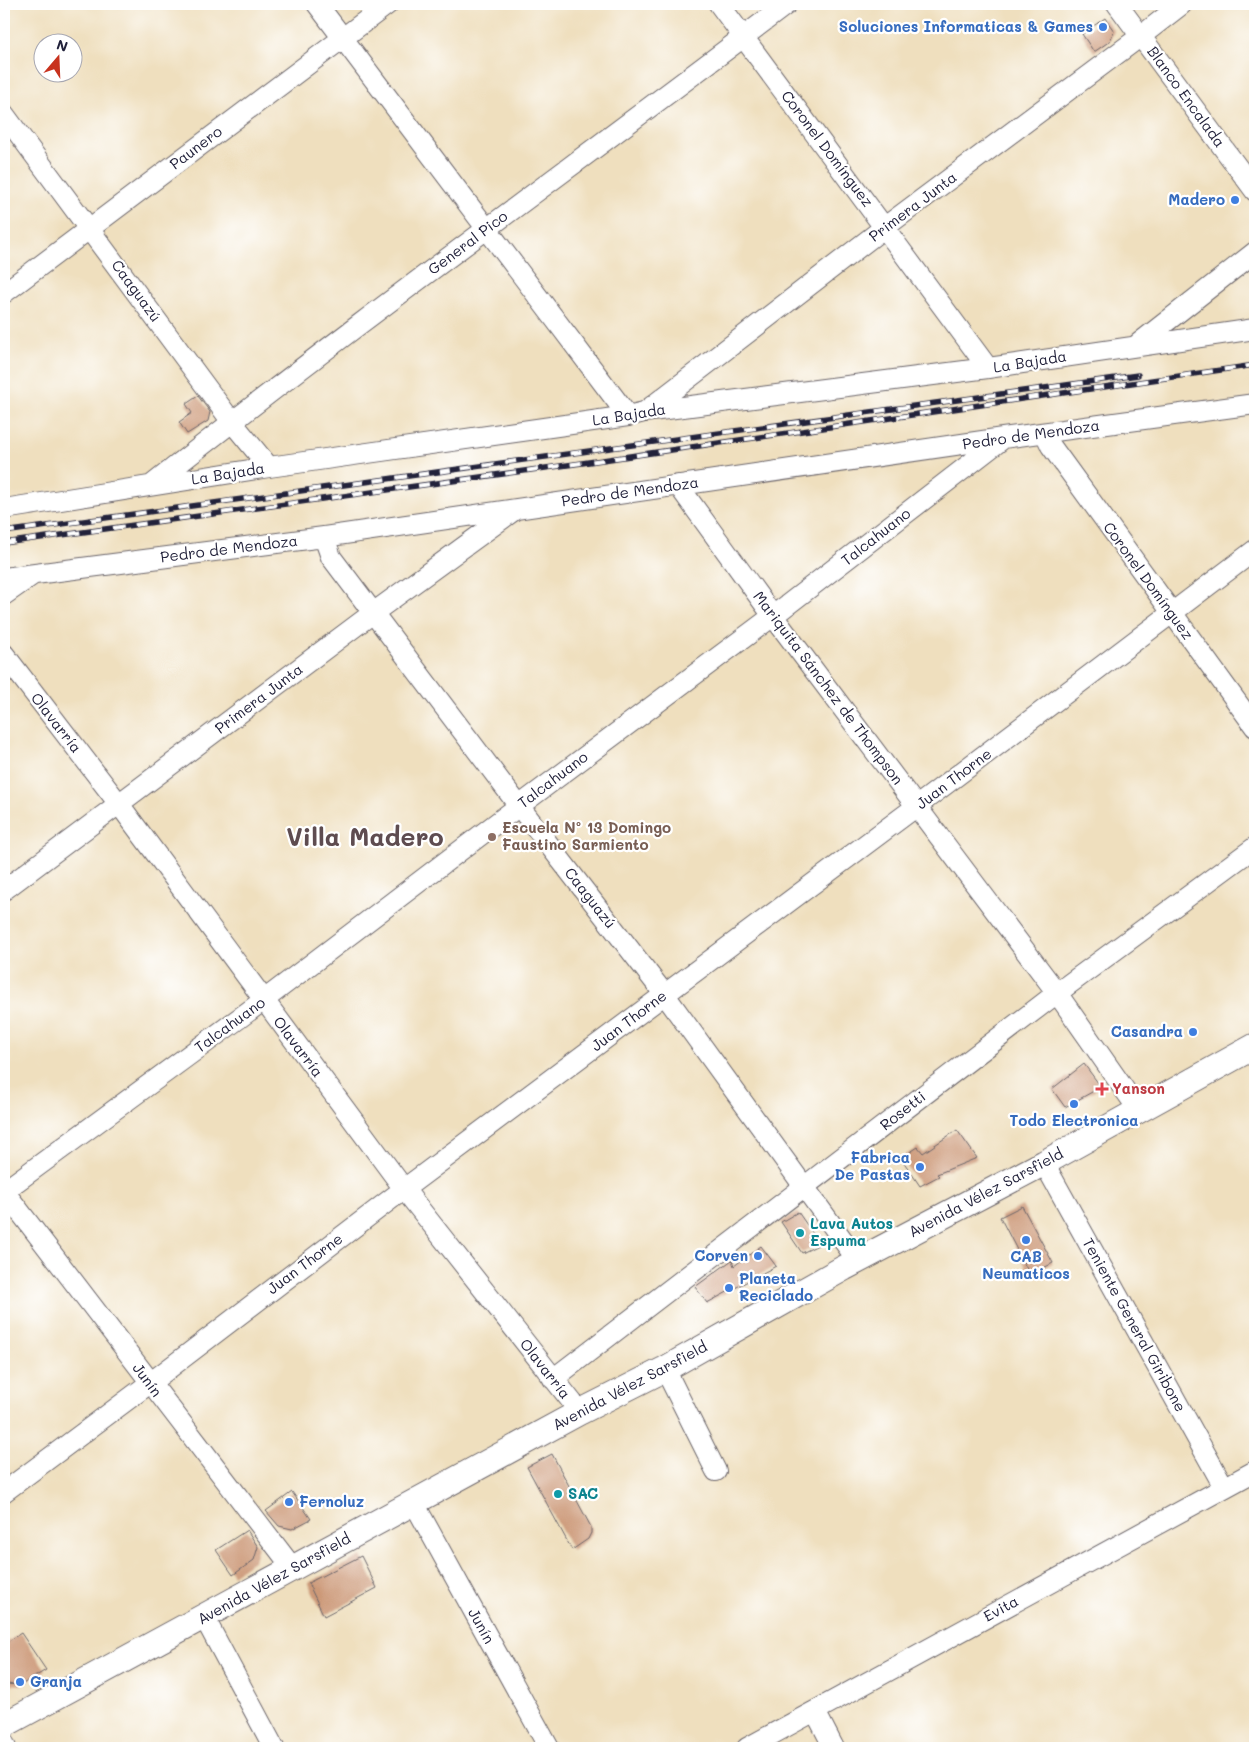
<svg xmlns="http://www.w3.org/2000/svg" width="1259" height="1752" viewBox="0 0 1259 1752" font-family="Mali,sans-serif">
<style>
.building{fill:#cc9978}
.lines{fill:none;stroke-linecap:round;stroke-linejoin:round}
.minor-casing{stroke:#6a6469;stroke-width:22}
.major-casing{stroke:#6a6469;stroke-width:27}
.minor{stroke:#fff;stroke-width:20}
.major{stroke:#fff;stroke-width:25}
.rail-casing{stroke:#22223b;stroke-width:5.5}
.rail{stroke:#fff;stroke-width:4;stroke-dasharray:11;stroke-linecap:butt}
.shop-dot{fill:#3f7fe0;stroke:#fff;stroke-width:2}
.education-dot{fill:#8d6e63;stroke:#fff;stroke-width:2}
.health-dot{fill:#e0444e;stroke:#fff;stroke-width:2}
.culture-dot{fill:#0f9aa8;stroke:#fff;stroke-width:2}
.labels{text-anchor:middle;stroke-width:4.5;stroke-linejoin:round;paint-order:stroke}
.shop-label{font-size:15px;font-weight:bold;fill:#366cbe;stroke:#fff;text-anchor:end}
.street-label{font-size:15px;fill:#22223b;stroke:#fff}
.education-label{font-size:15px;font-weight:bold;fill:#785e54;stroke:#fff;text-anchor:start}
.health-label{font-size:15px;font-weight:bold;fill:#be3a42;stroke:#fff;text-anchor:start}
.culture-label{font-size:15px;font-weight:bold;fill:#0d838f;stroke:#fff;text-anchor:start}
.town-label{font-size:25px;font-weight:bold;fill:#5e4c50;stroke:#fff}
</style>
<rect width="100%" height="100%" fill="#fff"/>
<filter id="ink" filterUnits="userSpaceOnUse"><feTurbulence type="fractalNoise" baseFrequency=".02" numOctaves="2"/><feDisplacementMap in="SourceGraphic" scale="10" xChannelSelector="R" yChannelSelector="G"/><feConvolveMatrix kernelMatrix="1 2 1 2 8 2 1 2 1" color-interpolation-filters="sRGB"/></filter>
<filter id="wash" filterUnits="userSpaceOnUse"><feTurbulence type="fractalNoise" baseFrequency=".0096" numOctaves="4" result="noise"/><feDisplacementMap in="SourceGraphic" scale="20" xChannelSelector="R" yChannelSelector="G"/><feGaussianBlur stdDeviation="1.12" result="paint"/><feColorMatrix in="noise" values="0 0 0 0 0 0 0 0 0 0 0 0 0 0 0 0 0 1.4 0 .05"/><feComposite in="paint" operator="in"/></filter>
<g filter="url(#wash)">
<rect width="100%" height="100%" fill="#efdfbe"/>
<g id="blocks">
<path class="building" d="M1105,18l9,13 -4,10 -16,11 -12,-18z
M198,396l12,16 -2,9 -21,13 -8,-12 13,-9 -6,-9z
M1084,1064l17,23 -36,20 -13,-18z
M957,1130l20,28 -40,16 2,2 -19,10 -19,-28 17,-11 5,6z
M1022,1206l31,57 -23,12 -30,-58z
M798,1212l22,32 -18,9 -21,-31z
M761,1246l15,20 -69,37 -12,-16 37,-27 2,6z
M552,1454l39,73v6l-3,6 -16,11 -45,-83z
M292,1492l19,27 -19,10 -13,-3 -13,-15z
M247,1530l11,17 -4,13 -21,15 -17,-25z
M361,1556l16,32 -53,28 -16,-33z
M21,1633l25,37 -25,15 -17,-1v-40z"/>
</g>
</g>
<g filter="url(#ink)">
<use href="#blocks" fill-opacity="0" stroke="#6a6469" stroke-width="1"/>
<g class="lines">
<defs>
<path id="minor" d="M317,4l311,412
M719,4l269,364
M1117,4l138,187
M4,114l228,308 37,45
M4,293l384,-289
M1138,344l117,-92
M646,411l239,-184 256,-191 41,-32
M1045,433l6,13 204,281
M153,484c208,-165 423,-320 634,-480
M678,485l95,131 284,377 81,116
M4,509l265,-42 359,-51 16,-4 344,-44 267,-39
M324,537l7,20 188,249 146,189 193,266
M4,578l320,-41 679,-99 252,-34
M4,595l27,-19
M4,654l115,150 285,385 176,223
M4,890l369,-277 140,-102
M1044,1163l180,324
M4,1191l260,-191 255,-194 254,-190 228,-176
M4,1191l288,376
M665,1369l51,102
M553,1379l504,-386 198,-146
M4,1492l146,-109 254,-194 513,-383 338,-256
M414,1503l135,245
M204,1617l70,131
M815,1711l19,37
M4,1743l2,5
M747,1748l508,-277"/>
<path id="major" d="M4,1725l576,-313 85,-43 179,-101 200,-105 211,-117"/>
</defs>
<use href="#minor" class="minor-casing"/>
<use href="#major" class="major-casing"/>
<use href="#minor" class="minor"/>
<use href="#major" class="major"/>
<defs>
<path id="rail" d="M4,532l1134,-157
M4,543l578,-80 673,-98"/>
</defs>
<use href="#rail" class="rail-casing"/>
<use href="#rail" class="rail"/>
</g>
</g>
<g class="shop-dot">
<circle cx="1103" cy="27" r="5"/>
<circle cx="1235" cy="200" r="5"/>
<circle cx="1193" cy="1032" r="5"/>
<circle cx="1074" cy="1104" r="5"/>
<circle cx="920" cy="1167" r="5"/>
<circle cx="1026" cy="1240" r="5"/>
<circle cx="758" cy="1256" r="5"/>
<circle cx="729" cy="1288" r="5"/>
<circle cx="289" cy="1502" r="5"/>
<circle cx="20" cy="1682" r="5"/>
</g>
<circle class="education-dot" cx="492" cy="837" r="5"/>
<path class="health-dot" d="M1099.5 1081.5h5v5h5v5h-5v5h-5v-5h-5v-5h5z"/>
<g class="culture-dot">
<circle cx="800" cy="1233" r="5"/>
<circle cx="558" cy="1494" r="5"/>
</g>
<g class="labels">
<g class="shop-label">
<text x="1093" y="32">Soluciones Informaticas &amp; Games</text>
<text x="1225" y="205">Madero</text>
<text x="1183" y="1037">Casandra</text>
<text x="1074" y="1126" text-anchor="middle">Todo Electronica</text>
<text x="910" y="1163">Fabrica<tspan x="910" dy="17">De Pastas</tspan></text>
<text x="748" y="1261">Corven</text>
<text x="1026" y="1262" text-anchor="middle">CAB<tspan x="1026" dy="17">Neumaticos</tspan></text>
<text x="739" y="1284" text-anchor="start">Planeta<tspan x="739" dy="17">Reciclado</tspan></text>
<text x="299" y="1507" text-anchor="start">Fernoluz</text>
<text x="30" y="1687" text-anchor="start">Granja</text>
</g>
<g class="street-label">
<text transform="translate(1186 97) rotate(54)" y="5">Blanco Encalada</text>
<text transform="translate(196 148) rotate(-37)" y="5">Paunero</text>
<text transform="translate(827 149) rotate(53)" y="5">Coronel Domínguez</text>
<text transform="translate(913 207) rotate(-37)" y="5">Primera Junta</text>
<text transform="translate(468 243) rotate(-37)" y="5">General Pico</text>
<text transform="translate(136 291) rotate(54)" y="5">Caaguazú</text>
<text transform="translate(1030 362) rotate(-9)" y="5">La Bajada</text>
<text transform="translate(629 415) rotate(-9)" y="5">La Bajada</text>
<text transform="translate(1031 435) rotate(-8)" y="5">Pedro de Mendoza</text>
<text transform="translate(228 474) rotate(-9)" y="5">La Bajada</text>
<text transform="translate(630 492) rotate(-8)" y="5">Pedro de Mendoza</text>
<text transform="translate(876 537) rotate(-38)" y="5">Talcahuano</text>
<text transform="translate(229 549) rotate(-7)" y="5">Pedro de Mendoza</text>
<text transform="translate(1148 581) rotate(54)" y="5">Coronel Domínguez</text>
<text transform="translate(828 688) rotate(53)" y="5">Mariquita Sánchez de Thompson</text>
<text transform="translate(259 699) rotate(-37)" y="5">Primera Junta</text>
<text transform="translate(56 723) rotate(52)" y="5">Olavarría</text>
<text transform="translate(954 779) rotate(-37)" y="5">Juan Thorne</text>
<text transform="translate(553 780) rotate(-37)" y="5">Talcahuano</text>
<text transform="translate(590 898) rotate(52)" y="5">Caaguazú</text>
<text transform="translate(629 1021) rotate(-37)" y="5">Juan Thorne</text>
<text transform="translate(230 1025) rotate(-36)" y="5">Talcahuano</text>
<text transform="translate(298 1047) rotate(53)" y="5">Olavarría</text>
<text transform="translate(903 1111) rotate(-38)" y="5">Rosetti</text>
<text transform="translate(986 1193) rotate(-28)" y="5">Avenida Vélez Sarsfield</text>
<text transform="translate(305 1264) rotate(-37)" y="5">Juan Thorne</text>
<text transform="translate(1134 1325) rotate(61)" y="5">Teniente General Giribone</text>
<text transform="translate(545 1369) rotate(52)" y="5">Olavarría</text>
<text transform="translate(147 1380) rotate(53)" y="5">Junín</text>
<text transform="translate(630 1386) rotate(-28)" y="5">Avenida Vélez Sarsfield</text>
<text transform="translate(274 1579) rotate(-29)" y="5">Avenida Vélez Sarsfield</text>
<text transform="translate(1001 1609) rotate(-29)" y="5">Evita</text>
<text transform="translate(481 1626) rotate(61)" y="5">Junín</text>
</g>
<g class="education-label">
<text x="502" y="833">Escuela Nº 13 Domingo<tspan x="502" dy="17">Faustino Sarmiento</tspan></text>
</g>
<g class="health-label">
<text x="1112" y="1094">Yanson</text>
</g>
<g class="culture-label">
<text x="810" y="1229">Lava Autos<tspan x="810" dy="17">Espuma</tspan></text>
<text x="568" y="1499">SAC</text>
</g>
<g class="town-label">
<text x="365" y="846">Villa Madero</text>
</g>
</g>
<rect width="1259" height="1752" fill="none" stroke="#fff" stroke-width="20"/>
<g transform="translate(58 58) rotate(19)"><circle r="24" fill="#ffffff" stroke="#a7a7b1"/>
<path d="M0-4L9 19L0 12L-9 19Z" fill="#c8321e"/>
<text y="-8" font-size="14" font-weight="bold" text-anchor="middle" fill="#22223b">N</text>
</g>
</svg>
